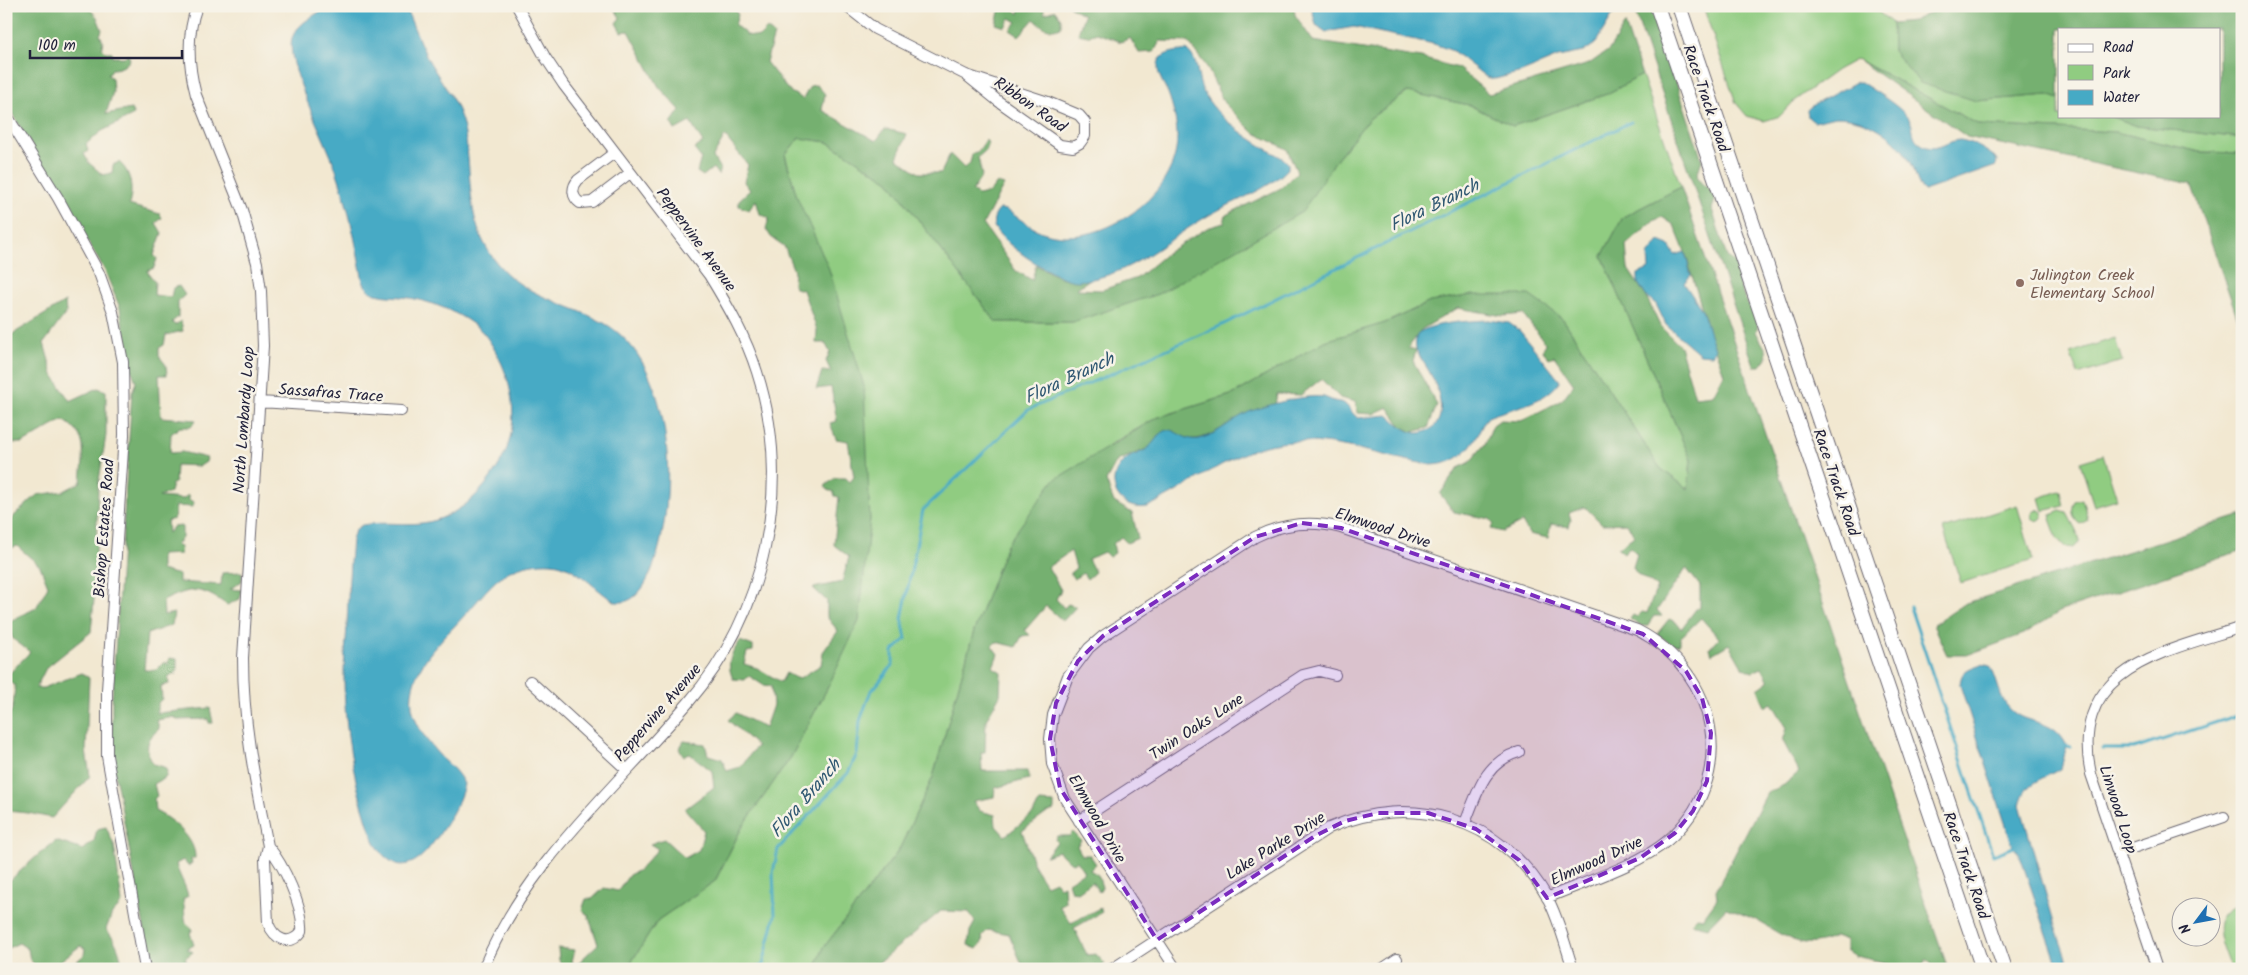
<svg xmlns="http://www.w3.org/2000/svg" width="2248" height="975" viewBox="0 0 2248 975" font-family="Kalam,sans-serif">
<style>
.green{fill:#90cc81;stroke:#59775e}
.forest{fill:#74b06f;stroke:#4b6955;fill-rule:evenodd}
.water{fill:#46aac5;stroke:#346680}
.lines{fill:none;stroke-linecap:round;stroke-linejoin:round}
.stream{stroke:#46aac5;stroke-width:3}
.minor-casing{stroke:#6b6770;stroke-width:12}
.major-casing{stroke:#6b6770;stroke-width:16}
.minor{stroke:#fff;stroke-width:10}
.major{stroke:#fff;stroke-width:14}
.marked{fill:#7b2cbf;fill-opacity:0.2;stroke:#7b2cbf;stroke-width:4;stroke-dasharray:10 6;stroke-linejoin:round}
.education-dot{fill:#8d6e63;stroke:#f7f3e8;stroke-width:2}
.labels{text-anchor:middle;stroke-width:5;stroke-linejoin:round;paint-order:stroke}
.street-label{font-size:16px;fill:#22223b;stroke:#f7f3e8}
.education-label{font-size:16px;fill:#785e54;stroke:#f7f3e8;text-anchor:start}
.water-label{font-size:18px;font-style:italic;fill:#305872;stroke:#f7f3e8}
</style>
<rect width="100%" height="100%" fill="#f7f3e8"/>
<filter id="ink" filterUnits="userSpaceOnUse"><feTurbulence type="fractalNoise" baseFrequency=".02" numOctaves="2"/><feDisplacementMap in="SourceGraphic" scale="10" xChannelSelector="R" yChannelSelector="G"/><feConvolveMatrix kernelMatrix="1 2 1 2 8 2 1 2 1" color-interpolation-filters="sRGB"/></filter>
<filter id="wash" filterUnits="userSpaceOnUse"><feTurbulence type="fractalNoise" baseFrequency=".0096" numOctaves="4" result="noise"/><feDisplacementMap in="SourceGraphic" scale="20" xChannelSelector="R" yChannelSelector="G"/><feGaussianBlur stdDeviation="1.12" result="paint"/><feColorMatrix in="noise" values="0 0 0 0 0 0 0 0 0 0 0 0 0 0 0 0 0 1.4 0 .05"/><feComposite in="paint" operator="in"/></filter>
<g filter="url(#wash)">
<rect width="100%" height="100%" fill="#f2e8d1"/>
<path class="green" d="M1703,6h168l21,17 1,28 83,50 72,-6 11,4v17h51l27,10 105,12v15l-42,-1 -85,-20 -136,-7 -122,-66 -20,11 -43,31 -14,15 -16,5 -17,-5 -11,-13z
M1642,75l39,112 -58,30 -21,39 89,204 -3,29 -28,-21 -97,-149 -133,-17 -45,21 -60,18 -91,53 -78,24 -45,26 -104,100 -33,87 -41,146 -34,73 -75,97 -9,22h-188l31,-49 57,-39 26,-52 50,-72 38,-72 41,-166 -73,-322 -12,-43 15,-16 28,4 61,39 107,141h77l265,-165 31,-38 39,-27 61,13 44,21 94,-32z
M2115,338l7,23 -44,14 -8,-22z
M2103,455l14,44 -23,7 -14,-44z
M2059,491l2,1 3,14 -21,5 -4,-13z
M2082,499l6,21 -8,4c-8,-5 -9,-16 -5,-23z
M2017,505l16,55 -72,23 -18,-54z
M2031.5 515a5.5 5.5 0 1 1 11 0a5.5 5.5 0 1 1-11 0Z
M2060,511l7,2 9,17 4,11 -6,7 -9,-1 -8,-9 -7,-19 1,-4z
M2242,903v66h-12c-9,-28 -26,-53 12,-66z"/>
<path class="forest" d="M6,6h81l10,11 5,13 -2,5 3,6 -1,7 4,4h6l1,5h11l4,-2 2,4c-3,7 -11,10 -18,10l-4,6 4,3 1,14 -7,22 25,-5 3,6 -32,16 -16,13 2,7 -4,3 5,9 14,12 9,-2 1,-8 6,-3c13,11 14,28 10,43l31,9 2,4 -6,5 6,10 -8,22 3,4 -3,9 -7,3 8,11 -1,13 17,2 2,-9 6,-2 6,9 -7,6v16l-6,5 3,3 6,-4 2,10 -17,4 -2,10 -5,3v8l7,9 1,10h-8l2,42 35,3 -5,7h-11l-9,7 -1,19 12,-1 25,6 -1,4 -6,4 -24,-1 -1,18 -3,1 -2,8 -11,5 24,2 5,-4 1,5 5,2 -1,5 -17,-1 -2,13 -7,2 1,12 5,-6 9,-1v12l-6,7 5,2 -1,7 -19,1v15l18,5v7l42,3 1,-12 20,-1v9l-12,8 12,1 -2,9 -13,6c-27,-19 -35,-18 -64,-4l1,14 10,-2 -2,12 -25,9 -3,36h12l8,-8 4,2 1,-6 8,1v13l-9,5 1,7 -8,2 1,13 -4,4 -1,10 53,-5 3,15h-4l-1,-4 -31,1 -3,-3 -17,3 2,9c-14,11 -14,20 -6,35l11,3 3,4 -1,6 -12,7 3,12 -3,3 1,12c17,8 41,28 40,47l-4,1 1,4 -4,3 -5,-6 -7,4c3,12 9,19 12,32l-5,3c2,9 1,17 3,24l7,6 -3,4 4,12 -7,4 6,3 -8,6 6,11h-39l-38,-200 -2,-26v-43l20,-308 4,-10 -7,-19 -9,-55 -15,-37 -99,-168z
M613,6h120l5,9 -3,10 12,10 12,2 8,-8 7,6 -8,27 23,29 14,8 7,-13 7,-1 8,9 -3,16 54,31 9,-12 22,5 -10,24 22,15h22l9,-19 14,14 6,-5 2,-9 5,-1 9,-13 2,3 -3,8 -7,6 4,19 -10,15 6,4 12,-3 7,-9 7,2 -21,39 33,47 16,9 4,-15c21,11 30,18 54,14l-14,10 26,1 35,-12 30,-25 40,-25 17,-5 2,-8 55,-27 16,-16 -10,-23 -34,-17 -29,-29 -17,-36 -19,-25 -28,-1 -6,11 -15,1 -9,-15 -9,4 -24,-9 -9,3 -10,-2 6,-19 -15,-9h225l1,9 18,26 108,17 37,10 31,26 100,-30 20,-14 16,-26 17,51 -35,19 -94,32 -44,-21 -62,-13 -38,27 -31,38 -36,55 -144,82 -85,28h-77l-107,-141 -61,-39 -29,-4 -14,17 12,42 32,72 35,117 6,133 -11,102 -30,64 -38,72 -50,72 -26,52 -57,39 -31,49h-64l-4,-9 -1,-12 17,2 -3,11 3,5 23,-22 -10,-29 -6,-5 4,-11h6l12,-11 14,3 11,-16 10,-5 19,-21 -8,-5 14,-5 21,19 14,-8 5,-19 -19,-22 29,-22 -2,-16 -22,-17 -6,2 -5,-7 5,-8 21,3 3,11 14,4 5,12 13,-4 17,-21 -29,-26 8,-7 29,15 8,-23 -2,-19 -8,-1 -14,-9 -4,4 -12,-1c-7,-16 -3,-23 7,-38l13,5v5l-6,1 -3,12 13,4 24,14 5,-9 12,6 23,-14 2,-13 15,-21 -11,-14v-16l-14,-13 29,-6 7,-25 -15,-12 5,-48 -4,-1 -2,-5h-4l-4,-5 10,-8h11l4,4 4,-5 -6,-36 -12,-2 -6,-16 7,-2 -6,-34 -15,2 6,-18 9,1 -5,-11 4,-9 -5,-9h-9l1,-13 -14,-40 -8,-2 -2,-5 1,-12 -10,-25 -13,-9 -5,-8 3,-11 -9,-4 -4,-14 -7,10 -10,-4v-6l11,-10 -6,-8 4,-17 -23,-29 -12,21 7,12 -2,6 -5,-7 -10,8 -6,-4 4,-14 -7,-9 9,-6 -13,-21 -15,8 -4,-7 9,-13 -21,-23 -30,-56 -8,1 -5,-9 4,-5z
M999,6h12l8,8 1,-8h23l2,8 10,-4 6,9v8c-13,5 -17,1 -27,-8l-15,17 -9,-6 7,-8 -7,-4 -5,9 -9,-3 4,-16z
M1633,6h15l7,12 47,142 -5,15 4,8 10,7 4,10 -3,9 15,48 10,6 5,11 -3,8c2,7 4,14 8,20 6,12 15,14 9,30l10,18 1,8 -6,8h-7z
M1944,6h298v132l-105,-12 -27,-10h109v-87h-160v70l-11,-4 -72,6 -56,-18 -27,-32 -1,-28 21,-2z
M1857,59l122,66 136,7 85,20 42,1v178l-51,-147 -224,-47z
M1681,187l267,782h-13l-8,-10 -8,10h-30l-1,-6 -33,-7 -9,-6v-10l-11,-4c-31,18 -52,-1 -79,-16 -10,-5 -20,-8 -30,-12l-18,19 -17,-4 6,-6 6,1 14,-19 -1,-9 51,-97 17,-8 15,-13 -16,-31 4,-13 -15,-25 -7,4 -7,-18 11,-8 -7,-13 -10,4 -10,-5 -13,-23 -17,10 -2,-6 9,-10 -18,-20 -21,20v6l-8,1 -15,-11 12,-15 7,3 5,7 15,-20 4,-2v-21l-14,-18 -29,42 5,6h-8l-7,10h-7l-10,-7 3,-4 4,2 5,-5 5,1 10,-26 -21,-14 -3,-6 4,-13 -7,-7 -6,6 -6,-5 16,-12 -7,-13 -25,1 -17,-17 -16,6 2,7 -2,7 -18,-3 -3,14 -19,-4 -7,-12 -19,10 -12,-3 3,-5 -4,-5 -36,-7 -14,-18 18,-26 11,-5 16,-19 8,-19 7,-5 21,1 41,-21 12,-16 -20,-28 -5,2 -7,-8 4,-6 -23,-30 -20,2 -45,-8 -36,21 -14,19 8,2 -3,11 24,44 -9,23 -16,4 -10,-5 -14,-20 -15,7 -16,-1 -1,-11 -16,-4 -19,-19 -20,16 -24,-1 -2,11c-9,2 -19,4 -27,8 -21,9 -52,41 -74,18l-15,4 -10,13 -32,13 -11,20 8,21 18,11 6,25 -11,5 -6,-6 -8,7 2,9 -6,4 -5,-5 -16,7 7,13 -8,7 -4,-6 -9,6 -4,-6 6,-5 -5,-17 -23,16 13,23 -5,9 8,9 4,-4 8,3 -13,14 -17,-15 -21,24 5,5 -8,1 -6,11 -20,-5 -4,4 6,8 -5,13 8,5 -1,23 -14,25 -1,32h-4l1,19h46l1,8 -34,9 -1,9 -21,4 7,10 15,4 1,11 9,10 28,-22 6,-12 15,1v7l-7,3 -25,18 13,37 11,17 9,-4 5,6 4,-2 1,17 -6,4 12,17 29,-15 2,4 -28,16 13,27 9,-1 9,10 -7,5 -9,-2 -2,2h-63l-15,-35 -21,-4 -6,6 1,5 -6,8 -9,-4 2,-14 5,-9 -6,-10 -28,-1 -70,58h-56l9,-22 75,-97 34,-73 41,-146 33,-87 47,-64 102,-62 78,-24 91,-53 60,-18 45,-21 42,-7h57l34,24 97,149 28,21 3,-29 -89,-204 21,-39zM1662,217l12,8 11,27 23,77 16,45 -11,21 -18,2 -15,-51 -20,-20 -14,-30 -18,-27 -2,-24 27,-24z
M65,302l1,11 -22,30 9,32 17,26 28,-13 8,3v44l-8,52 -3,102 -4,43 -45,36 -10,20h7l39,-15 7,5 -3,73 4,25 -38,42 -24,-5 -22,-2v-89l7,-15 2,-22 -9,-4v-4l24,-25 -17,-13 -7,-16 30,-15 12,-22 -8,-20 -23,-20 -11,4v-23l9,-12 22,-20 27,-4 17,-9c2,-28 9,-46 -18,-62l-40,23h-17v-105z
M2242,515v35l-181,61 -37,23 -57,21h-20l-14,-30 33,-22z
M106,827l8,18 8,58 -10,11 -6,15c11,13 14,23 17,40h-55l16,-14 1,-7 -5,-2 -24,18 -20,2 -6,-6 -2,-11 -9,-6 -13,6v-65l32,-29 18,-14 27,9 11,-9 3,-12z
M1073,832l8,8 -4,6 5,9h8l6,9 -6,6 8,5 4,12 -3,5 -7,-10 -14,10 -7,-1 -3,-9 16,-10 -7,-11 -5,2 -9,-7 -4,-5 -13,5 11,-14 -2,-3 2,-3h12z"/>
<path class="water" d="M329,6h76c7,16 13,33 21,49 11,22 29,42 36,66 11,40 3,85 22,122 28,54 73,54 120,80 70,39 73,165 53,232 -6,19 -17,50 -41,47 -20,-10 -39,-37 -64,-39 -15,-1 -30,2 -44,9 -17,10 -29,28 -43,43 -22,24 -58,54 -53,92 3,19 17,37 30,51 9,8 17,15 22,26 -4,21 -25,53 -39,69 -9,9 -21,16 -33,9 -15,-9 -20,-26 -25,-41 -15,-47 -23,-97 -23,-145 0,-17 2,-33 3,-50 1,-29 2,-57 5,-86l3,-10 7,-5c34,-6 58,7 92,-13 24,-13 50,-47 56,-74 7,-28 0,-60 -13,-84 -6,-11 -13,-23 -24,-30 -18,-13 -41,-22 -63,-26 -11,-2 -23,-1 -34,-4 -6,-1 -10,-7 -13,-12 -7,-39 -15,-78 -28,-115 -10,-29 -50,-103 -43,-129 5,-15 25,-24 37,-32z
M1311,6h299l3,8 -18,30 -12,8 -25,5 -36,15 -27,7 -9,-2 -33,-26 -19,-7 -80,-17 -28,5 -10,-7z
M1890,6h32c-14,5 -19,8 -32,0z
M1187,50c12,10 9,25 15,39 13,30 54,54 82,70l4,4v6c-20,21 -50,30 -75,44 -46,25 -81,64 -135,68 -19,1 -78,-38 -84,-55 -2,-7 2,-13 6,-17l6,1c14,8 26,20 43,24 54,13 129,-39 128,-97 0,-14 -4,-31 -9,-44 -3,-7 -10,-17 -10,-25 0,-2 0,-5 1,-7 5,-10 19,-9 28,-11z
M1856,82h5c16,11 33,20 46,34 10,11 0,23 20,31 11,4 22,-7 33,-7 11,1 27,11 35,17l2,4 -1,5 -72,25c-8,-7 -8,-19 -13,-28 -15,-27 -43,-46 -75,-46 -8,1 -15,4 -22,5l-6,-5 -1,-7 3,-3z
M1659,241l10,4 6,10 10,-3 6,23 -7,8 18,27 13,39 -3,6 -12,-1 -34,-29 -10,-21 -10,-8 -8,-13v-9l11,-5 -1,-14z
M1489,320l20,3 11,8 40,50c-15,23 -48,26 -72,36 -5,5 -6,10 -10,17 -10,19 -23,30 -46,31 -61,-9 -123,-39 -185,-13 -35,15 -65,39 -100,55 -31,5 -46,-30 -19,-49 6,-4 14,-5 20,-10 7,-6 11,-16 20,-18 8,-1 19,14 35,8 17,-6 30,-19 46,-26 18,-7 56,-18 75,-15 3,1 7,3 10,4 4,1 9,1 11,3 5,4 7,10 13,14l30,-3c10,8 22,22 36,17 27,-8 15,-42 6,-59 -4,-8 -11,-16 -14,-24 -1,-5 0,-10 1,-15 14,-12 54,-13 72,-14z
M1981,664l9,2c8,13 9,33 20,43 17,18 43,7 57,37l-6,22c-19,13 -35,11 -41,37l36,124 14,40h-11l-38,-110 -10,-18 -51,-156c1,-15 8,-16 21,-21z"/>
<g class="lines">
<path class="stream" d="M1910,607l83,248 21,-8
M2067,746l4,1
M2102,749h32l108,-35
M754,969l9,-4 12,-50 -2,-42 5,-24 70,-76 9,-19 3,-33 10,-28 23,-28v-14l13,-12 -4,-20 21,-109 105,-100 192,-84 411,-204"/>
</g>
</g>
<g filter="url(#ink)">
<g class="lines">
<defs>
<path id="minor" d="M197,6c-11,30 -9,59 -1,89l46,115 15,53 4,28 2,55 -20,312c0,67 12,123 25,188l-3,13 3,64c6,16 22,25 34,8 2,-24 -19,-67 -34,-85
M846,6l29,23 91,46 82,27 31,13 6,7v14l-5,7 -7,4 -13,-2 -62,-44 -32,-26
M6,114l52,84 41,75 14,39 10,50 1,73 -17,255v66l38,213
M614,153l-36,27c-7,8 -6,17 2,23l12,-1 38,-29
M260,402l141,9
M530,681l97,89
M1079,821l224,-146 16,-4 16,4
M1465,823c12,-29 19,-61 54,-71
M2118,853l106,-36
M483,969c44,-108 131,-179 205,-266 78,-90 105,-218 69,-331 -11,-35 -29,-66 -48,-97l-146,-191 -18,-27 -28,-51
M1112,969l217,-141c82,-36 173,-10 218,69 12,22 18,48 26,72
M1176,969l-111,-170 -13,-35 -2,-25 3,-24 15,-39 21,-28 14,-12 152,-99c28,-14 56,-17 86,-9l296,102c82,42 103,149 30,211 -28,24 -85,42 -120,57
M1382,969l15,-10
M2157,969l-66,-195c-23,-107 74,-122 151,-147"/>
<path id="major" d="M1657,6l326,963
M1679,6l326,963"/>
</defs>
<use href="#minor" class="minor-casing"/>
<use href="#major" class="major-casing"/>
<use href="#minor" class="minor"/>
<use href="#major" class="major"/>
</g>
</g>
<path class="marked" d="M1302,523l39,5 302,106 43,37 16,27 9,35 -4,48 -14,30 -18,22 -35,25 -93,40 -28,-38 -43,-31 -48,-16h-50l-33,8 -30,15 -158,104 -97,-152 -10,-49 6,-36 22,-42 25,-25 152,-99z"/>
<circle class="education-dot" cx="2020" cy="283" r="5"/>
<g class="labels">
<g class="street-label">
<text transform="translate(1707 98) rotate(71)" y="6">Race Track Road</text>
<text transform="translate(1031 104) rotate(35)" y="6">Ribbon Road</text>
<text transform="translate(697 239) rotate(54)" y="6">Peppervine Avenue</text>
<text transform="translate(331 392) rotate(4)" y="6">Sassafras Trace</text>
<text transform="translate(243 420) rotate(-86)" y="6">North Lombardy Loop</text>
<text transform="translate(1837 482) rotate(71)" y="6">Race Track Road</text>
<text transform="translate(1383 527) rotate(18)" y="6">Elmwood Drive</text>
<text transform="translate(103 528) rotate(-86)" y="6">Bishop Estates Road</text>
<text transform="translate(657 712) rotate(-49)" y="6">Peppervine Avenue</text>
<text transform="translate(1196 726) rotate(-33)" y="6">Twin Oaks Lane</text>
<text transform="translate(2119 809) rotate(72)" y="6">Linwood Loop</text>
<text transform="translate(1098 818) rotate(60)" y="6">Elmwood Drive</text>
<text transform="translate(1275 845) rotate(-32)" y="6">Lake Parke Drive</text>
<text transform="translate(1596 860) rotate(-24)" y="6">Elmwood Drive</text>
<text transform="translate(1967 865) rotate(71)" y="6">Race Track Road</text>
</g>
<g class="education-label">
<text x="2030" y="280">Julington Creek<tspan x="2030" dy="18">Elementary School</tspan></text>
</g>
<g class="water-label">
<text transform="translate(1434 205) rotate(-26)" y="6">Flora Branch</text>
<text transform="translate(1069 378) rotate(-25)" y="6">Flora Branch</text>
<text transform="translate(805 798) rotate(-49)" y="6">Flora Branch</text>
</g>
</g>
<rect width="2248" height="975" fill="none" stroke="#f7f3e8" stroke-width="25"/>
<rect x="2058" y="28" width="162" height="90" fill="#f7f3e8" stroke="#a29fa3"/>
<rect x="2068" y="44" width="25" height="8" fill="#ffffff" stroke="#a29fa3"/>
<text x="2103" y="52" font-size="15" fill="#22223b">Road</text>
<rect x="2068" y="65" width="25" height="15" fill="#90cc81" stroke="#a29fa3"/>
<text x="2103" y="78" font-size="15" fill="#22223b">Park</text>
<rect x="2068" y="90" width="25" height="15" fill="#46aac5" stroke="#a29fa3"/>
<text x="2103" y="102" font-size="15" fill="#22223b">Water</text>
<g transform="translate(2196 922) rotate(238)"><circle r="24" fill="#f7f3e8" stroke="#a29fa3"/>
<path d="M0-4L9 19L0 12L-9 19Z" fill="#1f6fb2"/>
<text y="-8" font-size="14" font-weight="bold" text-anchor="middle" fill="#22223b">N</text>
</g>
<path d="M30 50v8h152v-8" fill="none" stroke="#22223b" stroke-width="2.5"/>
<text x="38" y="50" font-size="15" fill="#22223b" stroke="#f7f3e8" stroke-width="4" paint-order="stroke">100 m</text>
</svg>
